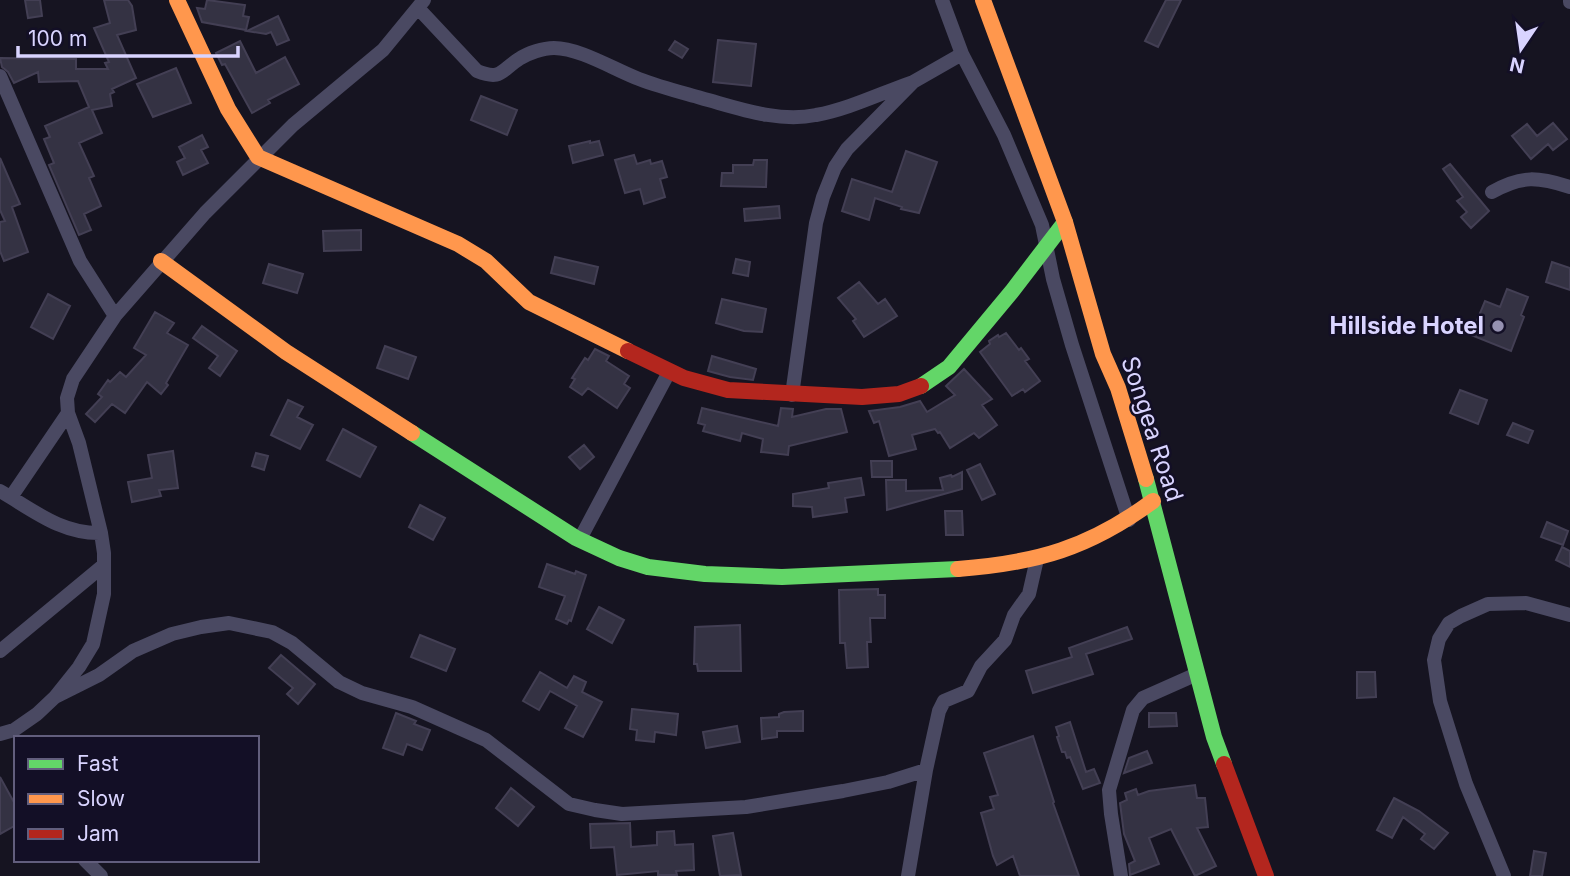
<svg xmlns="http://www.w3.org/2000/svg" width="1570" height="876" viewBox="0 0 1570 876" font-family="Inter,sans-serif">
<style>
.building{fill:#343243;stroke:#433f54;stroke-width:2}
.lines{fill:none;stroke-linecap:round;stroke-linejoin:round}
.street{stroke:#4a4962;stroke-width:14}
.fast{stroke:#63d668;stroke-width:16}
.slow{stroke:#ff974d;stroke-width:16}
.jam{stroke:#b3261e;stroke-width:16}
.poi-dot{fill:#9591b1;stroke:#130f26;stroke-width:2.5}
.labels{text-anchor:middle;stroke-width:5;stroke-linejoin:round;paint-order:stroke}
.poi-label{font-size:24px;font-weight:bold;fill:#d9d4ff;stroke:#130f26;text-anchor:end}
.street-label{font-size:24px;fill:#d9d4ff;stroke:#130f26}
</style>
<rect width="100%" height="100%" fill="#161421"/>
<path class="building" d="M25,0h15l2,16 -14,2z
M104,0h24l4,6 4,24 -19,5 19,43 -24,11 2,3 -4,2 2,12 -20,4 10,23 -23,10 15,33 -5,2 12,28 -17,8 7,16 -12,5 -30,-70 5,-2 -10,-24 6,-2 -5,-11 44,-19 -11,-26 -39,1 -1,-10 -24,11 -6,-11 -6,-5 -2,-9 76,1v10h32l-3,-6 4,-1 -15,-34 16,-5z
M207,0l38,5 -2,11 6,1 -3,13 -44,-8 -5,-14 8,1z
M1166,0h15l-23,47 -13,-6z
M278,16l11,24 -12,5 -6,-13 -5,2 -19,-3z
M718,40l38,4 -5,42 -38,-4z
M240,41l16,32 29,-16 14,27 -31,16 2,3 -18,10 -27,-49 -3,1 -6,-12z
M675,41l13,8 -6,9 -13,-8z
M176,68l15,35 -38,14 -16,-33z
M481,96l36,14 -10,25 -36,-15z
M1553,123l14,16 -14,11 -5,-6 -17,15 -19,-23 15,-12 10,12z
M202,135l6,12 -7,3 7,13 -25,12 -6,-13 8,-4 -6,-11z
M590,141v2l9,-2 4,14 -30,8 -4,-17z
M906,151l31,11 -18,51 -18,-4 1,-2 -27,-9 -6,22 -27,-9 10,-32 40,13z
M634,155l3,9 13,-4 1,4 11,-3 5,16 -7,2 5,18 -21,7 -4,-15 -15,4 -10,-33z
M0,158l20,46 -8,3 16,45 -24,9 -4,-10v-29l5,-1 -5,-11z
M754,160h13l-1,27 -45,-1 1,-13h11v-8h20z
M1450,164l39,47 -18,17 -10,-11 6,-5 -10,-11 6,-4 -20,-28z
M779,206l1,12 -35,3 -1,-12z
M361,230v20l-37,1 -1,-20z
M555,257l43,10 -4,17 -43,-11z
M736,259l14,3 -2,14 -15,-3z
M1552,262l18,6v22l-24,-8z
M269,264l34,10 -6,19 -34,-10z
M859,282l19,22 7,-5 12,17 -33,21 -11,-16 3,-2 -18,-21z
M1507,289l21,8 -7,18 3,2 -13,34 -40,-16 14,-34 15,6z
M48,294l22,12 -17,33 -22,-12z
M722,299l44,10 -4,23 -18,-1 -28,-8z
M155,312l19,11 -7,10 21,12 -22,38 2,2 -7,9 -14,-12 -22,31 -13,-9 -17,18 -9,-8 16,-17 -4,-3 10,-14 2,2 10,-10 6,5 20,-22 -12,-7z
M202,326l35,25 -17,25 -11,-8 9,-12 -25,-18z
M1006,333l13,17 2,-2 8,11 -4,2 15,20 -15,11 -2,-3 -11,7 -32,-44 10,-8 -1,-3 9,-6 1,2z
M385,346l31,11 -8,22 -31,-11z
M595,349l14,7 -3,5 23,15 -5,8 6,4 -13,20 -29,-20 -6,7 -12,-8 5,-8 -3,-1 13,-20 3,2z
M712,356l44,13 -3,11 -23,-3 -22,-6z
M964,369l28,30 -10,6 15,20 -18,13 -5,-5 -24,15 -10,-16 -2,1 -3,-4 -23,6 4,14 -27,7 -10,-35 -5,2 -5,-12 31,-4 20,-6 7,11 28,-17 -9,-9z
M1460,390l27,10 -9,24 -28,-11z
M288,400l15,7 -6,10 16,8 -13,24 -29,-14z
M702,408l76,18 3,-18 12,1 -1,8 34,-8h15l6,23 -58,14 -1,9 -27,-3 2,-13 -21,-6 -2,8 -37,-10 2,-6 -7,-2z
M1513,423l20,8 -5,12 -21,-8z
M343,429l33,18 -16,30 -33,-17z
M584,445l10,12 -14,12 -11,-12z
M173,451l5,37 -19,2 2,6 -29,6 -4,-20 24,-4 -4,-23z
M256,453l12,3 -4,14 -12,-4z
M871,461h21v16h-20z
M980,464l15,30 -13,6 -15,-30z
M962,472v17l-75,21 -1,-30h20v11l37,-1 -3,-12 11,-3 1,2z
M861,478l3,17 -19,3 2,14 -34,5 -1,-10 -19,-1v-12l36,-6 -1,-5z
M420,505l25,13 -12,22 -24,-13z
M945,511h17l1,24h-17z
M1547,522l21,9 -5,14 -22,-8z
M1562,547l8,4v16l-14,-7z
M547,564l28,10 1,-3 10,4 -15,46 -2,-1 -2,4 -11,-5 9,-23 -26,-9z
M878,589v6h7v23h-15l1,24h-4l1,25 -21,1 -2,-25h-5l-1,-53z
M599,607l25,13 -12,23 -25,-14z
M740,625l1,46h-43l-1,-7h-3l1,-37z
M1127,627l5,12 -46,15 7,20 -60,19 -7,-22 46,-14 -3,-9z
M420,635l35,14 -9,22 -35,-14z
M281,655l34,29 -17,20 -11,-10 6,-6 -24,-20z
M540,672l27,16 7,-12 12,6 -4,10 20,10 -19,35 -18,-9 12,-22 -27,-15 -11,19 -16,-9z
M1357,672h18l1,25 -19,1z
M632,709l46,5 -2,21 -21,-3 -1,10 -18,-2 1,-10 -7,-1z
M803,711v20h-26v6l-15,2 -1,-21 18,-1v-3l5,-2z
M396,713l20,8 -2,3 16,6 -8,20 -15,-6 -4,11 -20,-7z
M1149,713h27l1,13 -28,1z
M1070,722l16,50 8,-3 6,14 -17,6 -13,-32 -3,1 -2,-6h-3l-5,-15 2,-1 -3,-9z
M737,726l3,16 -34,6 -3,-16z
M1033,736l21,66 -1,1 26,73h-59l-7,-20 -16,9 -4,-9 -12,-43 13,-4 -4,-12 8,-2 -14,-42z
M1147,751l5,12 -28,10 5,-15z
M0,777l16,29v19l-16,9z
M1195,785l2,13h8l3,29 -11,1 19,38 -21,10 -24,-47 -22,9 10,26 -29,11 -1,-11 6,-3 -11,-27 -4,-31 7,-3 -2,-7 11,-4 2,6 11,-4z
M511,788l23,19 -16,19 -22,-18z
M1394,798l25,13 29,22 -14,16 -13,-10 4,-5 -22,-17 -11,21 -15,-8z
M630,823l1,24 26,-2v-13l17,-1 1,14 18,-1 1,26 -18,1 1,4h-19v-4l-41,4 -3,-28 -23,1 -1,-24z
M733,833l8,42 -21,1 -7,-40z
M1534,851l12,2 -4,23h-12z"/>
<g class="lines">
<path class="street" d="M942,0l20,54 42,81 38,90 11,54 19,66 57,175
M1570,1v1
M418,8l59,63c25,10 24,-1 42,-12 9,-6 24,-11 35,-11 26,0 61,22 85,31 21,8 41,13 62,19 37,10 77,25 115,17 33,-6 65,-22 97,-33
M0,76l80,185 35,55
M1492,192c30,-17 46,-15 78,-5
M792,395l24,-172 7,-26 12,-30 12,-18 66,-67 49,-28
M0,491c33,19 61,43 101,42
M11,497l57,-84
M580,539l89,-167
M0,651l104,-86
M55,697l44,-22 34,-24 39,-17 29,-7 28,-4 43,9 20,11 47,39 23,11 50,14 74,33 83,64 26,6 27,4 124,-7 97,-16 45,-9 38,-12
M0,734l14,-4 23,-16 18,-17 24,-30 14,-23 11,-50v-41l-3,-20 -22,-90 -11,-30 -1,-15 6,-19 42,-63 90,-103 88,-88 90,-75 41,-50
M85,860l16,16
M908,876l18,-106 13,-59 5,-10 24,-10 13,-25 24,-26 9,-25 15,-21 8,-35
M1121,876l-10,-62 -2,-24 24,-80 10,-12 54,-24
M1504,876l-38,-92 -26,-83 -6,-41 5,-21 10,-16 12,-7 27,-12 38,-1 44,12"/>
<path class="fast" d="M921,386l28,-19 64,-77 52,-68
M412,433l164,105 43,20 29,9 57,7 77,3 176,-8
M1146,479l68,258 10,27"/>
<path class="slow" d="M177,0l51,109 30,48 200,87 28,17 43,41 99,49
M983,0l82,222 38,132 15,34 28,91
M161,261l125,91 126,81
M958,569c79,-6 131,-21 195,-68"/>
<path class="jam" d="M628,351l56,27 44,12 134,7 37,-3 22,-8
M1224,764l42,112"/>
</g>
<circle class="poi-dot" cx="1498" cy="326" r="7"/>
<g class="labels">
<g class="poi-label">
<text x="1484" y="334">Hillside Hotel</text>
</g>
<g class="street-label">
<text transform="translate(1152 429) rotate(72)" y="8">Songea Road</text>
</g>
</g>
<rect x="14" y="736" width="245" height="126" fill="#130f26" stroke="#625e7d" stroke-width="2"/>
<rect x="28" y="759" width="35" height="10" fill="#63d668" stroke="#625e7d" stroke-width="2"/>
<text x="77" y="771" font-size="21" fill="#d9d4ff">Fast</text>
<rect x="28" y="794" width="35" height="10" fill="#ff974d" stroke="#625e7d" stroke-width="2"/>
<text x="77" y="806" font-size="21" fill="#d9d4ff">Slow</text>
<rect x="28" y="829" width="35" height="10" fill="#b3261e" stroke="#625e7d" stroke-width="2"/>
<text x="77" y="841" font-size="21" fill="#d9d4ff">Jam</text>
<g transform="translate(1521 49) rotate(193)" stroke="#130f26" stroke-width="5" paint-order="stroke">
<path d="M0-5L12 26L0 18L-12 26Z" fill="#d9d4ff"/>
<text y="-10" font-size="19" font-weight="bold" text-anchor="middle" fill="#d9d4ff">N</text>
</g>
<path d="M18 46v10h220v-10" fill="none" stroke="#d9d4ff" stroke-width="3.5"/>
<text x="28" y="46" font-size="21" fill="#d9d4ff" stroke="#130f26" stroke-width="5" paint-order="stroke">100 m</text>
</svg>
